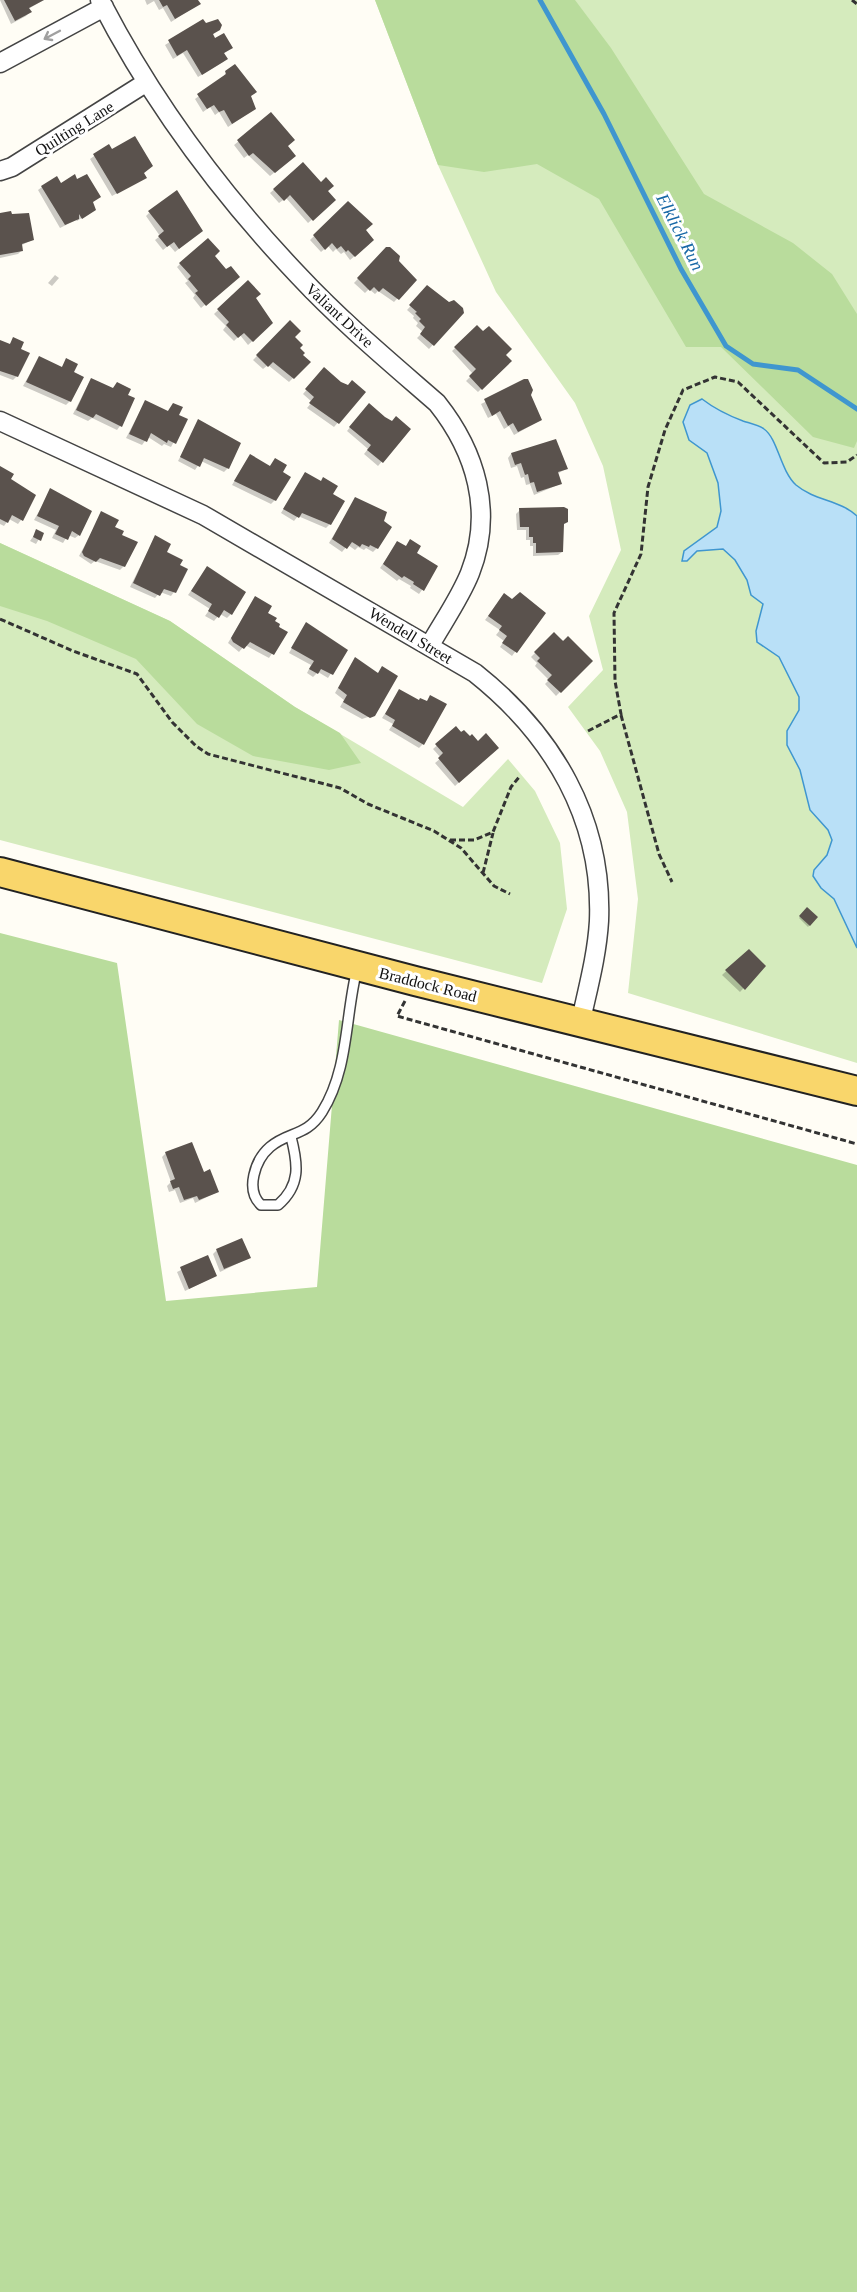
<svg xmlns="http://www.w3.org/2000/svg" width="857" height="2292" viewBox="0 0 857 2292" font-family="Georgia,serif">
<style>
.green{fill:#d5ebbd}
.forest{fill:#b9dc9c}
.water{fill:#b9e0f7;stroke:#3f96cf;stroke-width:1.5}
.shadow{fill:#0003}
.lines{fill:none;stroke-linecap:round;stroke-linejoin:round}
.stream{stroke:#3f96cf;stroke-width:5}
.building{fill:#5a524d}
.lane-casing{stroke:#444;stroke-width:12}
.street-casing{stroke:#444;stroke-width:21}
.primary-casing{stroke:#222;stroke-width:32}
.path{stroke:#333;stroke-width:3;stroke-dasharray:6 3;stroke-linecap:butt}
.lane{stroke:#fff;stroke-width:9}
.street{stroke:#fff;stroke-width:18}
.primary{stroke:#f9d66b;stroke-width:28}
.oneway{stroke:#a0a0a0}
.labels{text-anchor:middle;stroke-width:6;stroke-linejoin:round;paint-order:stroke}
.street-label{font-size:16px;fill:#111;stroke:#fff}
.water-label{font-size:18px;font-style:italic;fill:#1768a6;stroke:#fff}
</style>
<rect width="100%" height="100%" fill="#fffdf5"/>
<path class="green" d="M375,0h482v1063l-229,-70 10,-94 -11,-87 -27,-61 -32,-44 35,-37 -14,-54 32,-66 -18,-84 -28,-63 -79,-111 -58,-127z
M0,543l170,78 125,86 168,100 45,-48 27,32 25,52 7,66 -25,74 -542,-143z"/>
<path class="forest" d="M375,0h200l36,48 93,146 89,49 39,31 25,40v127l-3,7 -41,-11 -92,-90h-35l-87,-148 -62,-35 -53,8 -46,-7z
M0,543l170,78 125,86 45,26 21,30 -32,7 -76,-14 -56,-32 -61,-65 -89,-38 -47,-15z
M0,933l117,30 49,338 151,-14 22,-267 518,145v1127h-857z"/>
<path class="water" d="M702,399c13,10 25,16 41,22 6,2 16,4 21,8 14,10 16,41 32,56 19,16 44,15 61,31v432l-23,-49 -13,-11 -8,-12 1,-6 13,-15 5,-15 -4,-10 -18,-20 -10,-40 -13,-25v-14l12,-21v-13l-20,-40 -22,-15 -1,-11 7,-27 -12,-9 -4,-15 -12,-20 -12,-11 -26,2 -10,10h-5l2,-10 33,-24 4,-16 -3,-28 -11,-30 -18,-13 -6,-18 7,-17z"/>
<path class="shadow" d="M0,0h44l-16,9 2,3 -4,4 -15,8z
M145,0h52l2,4 -28,18 -8,-14 -4,2 -5,-9 -7,4z
M203,21l2,3 14,5 -7,6 15,16 -4,3 3,5 -3,3 -25,15 -15,-24 -10,6 -8,-14z
M226,72l24,25v15l-22,15 -9,-15 -4,3 -5,-8 -7,5 -8,-13 28,-21z
M271,115l19,45 -20,16 -22,-21 -4,3 -10,-13z
M108,146l37,32 -33,18 -22,-37z
M303,164l31,36 -26,23 -22,-25 -7,5 -9,-10z
M60,185l31,18 3,7 -17,11 -1,-1 -16,8 -22,-38 4,-3z
M348,203l21,41 -19,16 -6,-8 -3,2 -5,-5 -3,3 -5,-6 -7,6 -11,-12z
M149,213l48,21 -22,18 -6,-7 -6,5 -8,-10 5,-4 -14,-20z
M0,214l32,26 -12,6 1,5 -3,3 -18,4z
M386,249l29,31 -21,22 -16,-11 -3,3 -6,-5 -4,4 -11,-10z
M213,256l21,24 -33,28 -8,-10 2,-3 -10,-12 3,-2 -11,-14 3,-3z
M55,275l4,3 -7,8 -4,-3z
M248,282l6,16 18,25 -24,22 -8,-10 -6,6 -11,-11 3,-4 -12,-12z
M428,287l34,26 -33,36 -12,-11 6,-6 -7,-6 2,-3 -5,-5 1,-2 -7,-6z
M290,322l11,33 8,7 -20,20 -21,-17 -5,4 -10,-9z
M477,327l33,34 -32,31 -12,-11 7,-7 -21,-23z
M14,339l5,11 -2,26 -4,4 -13,-5v-34l9,4z
M39,358l22,10 6,-8 5,13 -2,28 -4,4 -43,-19z
M321,373l43,20 -30,34 -27,-19 5,-6 -9,-8z
M91,379l21,10 5,-5 3,42 -3,4 -25,-12 -4,3 -15,-7z
M527,381l2,14 12,25 -27,15 -5,-9 -5,3 -8,-15 -8,4 -7,-14z
M145,402l22,10 6,-8 4,11 9,5 -15,27 -7,-3 -2,2 -14,-9 -6,8 -16,-7z
M365,409l44,21 -31,36 -14,-12 4,-5 -21,-18z
M199,421l29,47 -4,4 -23,-11 -6,9 -17,-9z
M555,440l11,29 -9,5 3,10 -26,11 -4,-11 -4,1 -2,-8 -3,1 -4,-12 -6,2 -3,-10 3,-4z
M247,460l22,7 6,-7 6,13 -6,27 -4,4 -39,-19z
M0,468l9,11 12,41 -3,4 -9,-5 -5,7 -4,-2z
M305,474l26,21 -1,29 -4,4 -28,-12 -4,5 -13,-8z
M51,490l28,45 -4,3 -7,-3 -5,8 -11,-5 4,-8 -22,-10z
M355,499l22,49 -4,4 -7,-4 -2,2 -6,-3 -3,3 -7,-5 -6,7 -13,-9z
M520,510l43,15 -1,27 -4,3 -25,1v-10h-3v-6h-4v-10h-9l-1,-16z
M102,513l18,23 4,30 -4,4 -25,-9 -4,3 -12,-8z
M37,531l5,3 -6,10 -6,-3z
M155,537l10,15 9,40 -3,4 -11,-4 -5,6 -25,-11z
M397,543l8,5 2,-3 8,9 7,36 -3,4 -9,-6 1,-2 -12,-7 -2,2 -17,-13z
M207,568l24,46 -4,4 -7,-4 -6,7 -9,-5 5,-7 -22,-14z
M501,599l43,14 -32,43 -12,-9 4,-6 -8,-6 4,-5 -15,-10z
M252,602l34,31 -17,25 -24,-13 -6,7 -11,-9z
M306,624l40,26 -18,28 -10,-6 -5,5 -6,-4 4,-8 -22,-12z
M554,634l37,27 -35,35 -11,-12 4,-4 -14,-14 2,-3 -6,-6z
M352,663l22,52 -12,4 -22,-12 4,-7 -9,-7z
M400,691l18,11 8,1 5,-6 -8,47 -4,4 -30,-18 4,-6 -11,-6z
M456,728l22,15 19,4 -42,39 -20,-23 6,-5 -8,-9z
M807,909l9,9 -8,9 -9,-9z
M748,951l16,15 -24,26 -18,-17z
M166,1153l37,20 14,19 -22,11 -2,-5 -13,5 -5,-13 -6,2 -2,-6 4,-4 -9,-25z
M217,1250l32,8 -29,14 -7,-18z
M207,1257l8,19 -30,15 -8,-19z"/>
<g class="lines">
<path class="stream" d="M540,0l64,114 77,155 45,77 27,18 45,6 59,39"/>
</g>
<path class="building" d="M4,0h40l-15,8 3,4 -17,9z
M159,0h39l3,4 -26,15 -8,-14 -4,2z
M203,19l3,4 12,-4 4,6 -2,5 -7,4 2,4 9,-5 9,15 -9,5 4,6 -26,16 -15,-25 -10,6 -9,-16z
M235,64l22,28 -6,4 5,13 -24,15 -8,-14 -5,2 -5,-7 -7,4 -10,-15 29,-20 -1,-3z
M271,112l24,28 -7,6 8,10 -21,17 -22,-20 -4,3 -12,-16z
M135,136l18,30 -9,7 3,5 -30,16 -24,-40 16,-10 3,5z
M303,162l18,20 5,-5 8,9 -6,5 8,9 -23,21 -23,-26 -6,6 -11,-12z
M75,174l2,5 10,-5 14,23 -8,5 3,8 -14,9 -3,-5v5l-14,6 -24,-39 16,-10 4,7z
M177,190l26,41 -24,18 -5,-7 -7,5 -9,-11 6,-5 -16,-20z
M348,201l25,23 -7,6 8,10 -19,17 -7,-7 -2,2 -5,-6 -4,3 -5,-6 -7,7 -12,-15z
M11,211l1,3 17,-1 5,27 -12,4 1,7 -23,4v-42z
M208,238l12,13 -5,5 11,13 5,-3 9,11 -34,29 -11,-13 3,-2 -10,-12 3,-3 -12,-13z
M386,247h4l10,9 -1,5 18,19 -18,20 -16,-12 -4,4 -5,-5 -4,4 -13,-13z
M248,280l13,14 -5,4 17,25 -20,19 -9,-9 -6,5 -12,-13 3,-3 -12,-13z
M427,285l22,17 5,-2 9,8 1,5 -30,33 -14,-12 5,-7 -6,-6 2,-2 -6,-6 2,-1 -8,-7z
M290,320l11,11 -6,6 8,8 -3,3 5,5 -2,2 8,7 -17,17 -21,-17 -5,5 -12,-12z
M477,325l6,6 6,-5 23,23 -6,6 6,6 -30,29 -13,-14 7,-7 -22,-22z
M13,337l11,5 -3,7 9,4 -12,24 -18,-6v-31l10,4z
M39,356l23,11 4,-9 12,6 -4,8 10,5 -13,25 -45,-20z
M324,367l17,15 7,3 4,-5 14,12 -27,32 -30,-21 5,-6 -9,-8z
M91,378l22,10 4,-6 14,7 -3,6 7,3 -13,29 -26,-13 -3,4 -17,-8z
M524,379h4l5,11 -2,5 11,25 -24,12 -5,-9 -5,3 -8,-15 -8,5 -8,-17z
M145,400l23,11 5,-8 10,4 -4,8 9,4 -12,25 -8,-4 -1,3 -16,-10 -4,9 -18,-8z
M369,403l16,14 7,4 4,-5 15,13 -28,34 -16,-13 4,-5 -22,-18z
M198,419l43,24 -12,26 -25,-11 -4,9 -20,-10z
M556,439l12,30 -10,3 4,12 -25,8 -3,-10 -4,1 -2,-9 -3,1 -4,-12 -6,2 -4,-12z
M250,454l20,12 5,-8 12,7 -4,7 8,5 -15,24 -42,-20z
M0,466l14,8 -3,5 25,16 -13,26 -11,-6 -4,8 -8,-4z
M305,472l16,9 2,-4 15,9 -5,8 12,7 -14,24 -29,-12 -3,5 -16,-9z
M50,488l42,23 -12,25 -8,-5 -4,9 -13,-6 4,-8 -22,-10z
M355,497l32,15 -3,9 8,6 -14,22 -8,-4 -1,2 -7,-3 -2,3 -8,-5 -5,7 -15,-10z
M564,507l4,2v13l-4,2 -1,28 -27,1v-10h-3v-6h-4v-10h-9l-1,-19z
M101,511l18,9 -4,7 9,4 -2,4 16,7 -13,25 -25,-9 -4,4 -12,-6 -2,-4z
M36,529l8,4 -3,8 -8,-4z
M155,535l16,9 -4,8 16,8 -3,5 8,4 -12,24 -12,-4 -4,7 -27,-13z
M410,539l11,7 -4,7 21,13 -14,25 -11,-7 1,-2 -10,-6 -2,2 -19,-14 14,-23 9,5z
M207,566l39,26 -14,23 -8,-5 -5,8 -11,-7 4,-7 -21,-13z
M520,592l26,21 -29,40 -15,-10 5,-7 -8,-6 3,-4 -14,-10 16,-23 8,6z
M255,596l17,10 -4,7 9,5 -2,3 5,3 -1,3 9,5 -14,23 -24,-13 -6,7 -11,-7 -2,-4z
M306,622l42,28 -15,25 -12,-6 -3,5 -9,-5 5,-8 -23,-13z
M554,632l9,9 5,-5 25,25 -32,32 -14,-13 5,-5 -15,-14 3,-3 -6,-6z
M355,657l23,16 4,-7 16,10 -23,40 -5,2 -27,-16 4,-7 -9,-7z
M399,689l20,11 1,-2 7,3 3,-6 17,9 -23,41 -32,-19 3,-6 -10,-6z
M456,726l5,6 3,-2 6,6 2,-2 6,7 8,-8 13,15 -40,35 -21,-25 5,-5 -8,-9z
M807,907l11,10 -8,9 -11,-10z
M749,949l17,17 -21,24 -20,-20z
M192,1142l12,30 6,-3 9,23 -20,8 -2,-4 -13,4 -5,-13 -6,2 -3,-8 5,-2 -10,-27z
M242,1238l9,20 -27,11 -8,-20z
M208,1255l9,21 -28,13 -9,-22z"/>
<g class="lines">
<defs>
<path id="lane" d="M291,1137c7,27 10,48 -13,68h-17c-16,-15 -6,-45 9,-58 19,-16 36,-10 52,-35 27,-43 23,-96 35,-143"/>
<path id="street" d="M100,0c52,101 121,194 199,276 43,46 91,86 138,127 39,49 57,109 33,170 -10,25 -27,49 -40,72
M0,63l104,-56
M0,171l12,-4 135,-85
M0,421l203,94 272,158c78,62 128,146 124,248 -2,34 -11,67 -18,99"/>
<path id="primary" d="M0,872l415,109 442,110"/>
</defs>
<use href="#lane" class="lane-casing"/>
<use href="#street" class="street-casing"/>
<use href="#primary" class="primary-casing"/>
<path class="path" d="M852,0l5,4
M0,619l73,32 64,23 35,48 24,24 12,8 132,34 28,16 66,27 27,17 33,38 16,8
M621,715l38,139 13,28
M588,731l33,-17 -6,-33 -1,-68 27,-59 7,-67 17,-57 18,-40 32,-13 23,5 86,81 23,-1 10,-7
M450,840h24l19,-8 18,-45 9,-11
M483,873l10,-40
M405,1001l-8,15 460,128"/>
<use href="#lane" class="lane"/>
<use href="#street" class="street"/>
<use href="#primary" class="primary"/>
</g>
<defs><path id="oneway-shaft" d="M-6 0H5M1.5-3L5.5 0L1.5 3" fill="none" stroke-width="1.6" stroke-linecap="round" stroke-linejoin="round" transform="scale(1.5)"/></defs>
<use class="oneway" href="#oneway-shaft" transform="translate(52 35) rotate(152)"/>
<g class="labels">
<g class="street-label">
<text transform="translate(74 128) rotate(-32)" y="6">Quilting Lane</text>
<text transform="translate(340 315) rotate(43)" y="6">Valiant Drive</text>
<text transform="translate(411 635) rotate(31)" y="6">Wendell Street</text>
<text transform="translate(428 984) rotate(14)" y="6">Braddock Road</text>
</g>
<g class="water-label">
<text transform="translate(680 232) rotate(63)" y="6">Elklick Run</text>
</g>
</g>
</svg>
